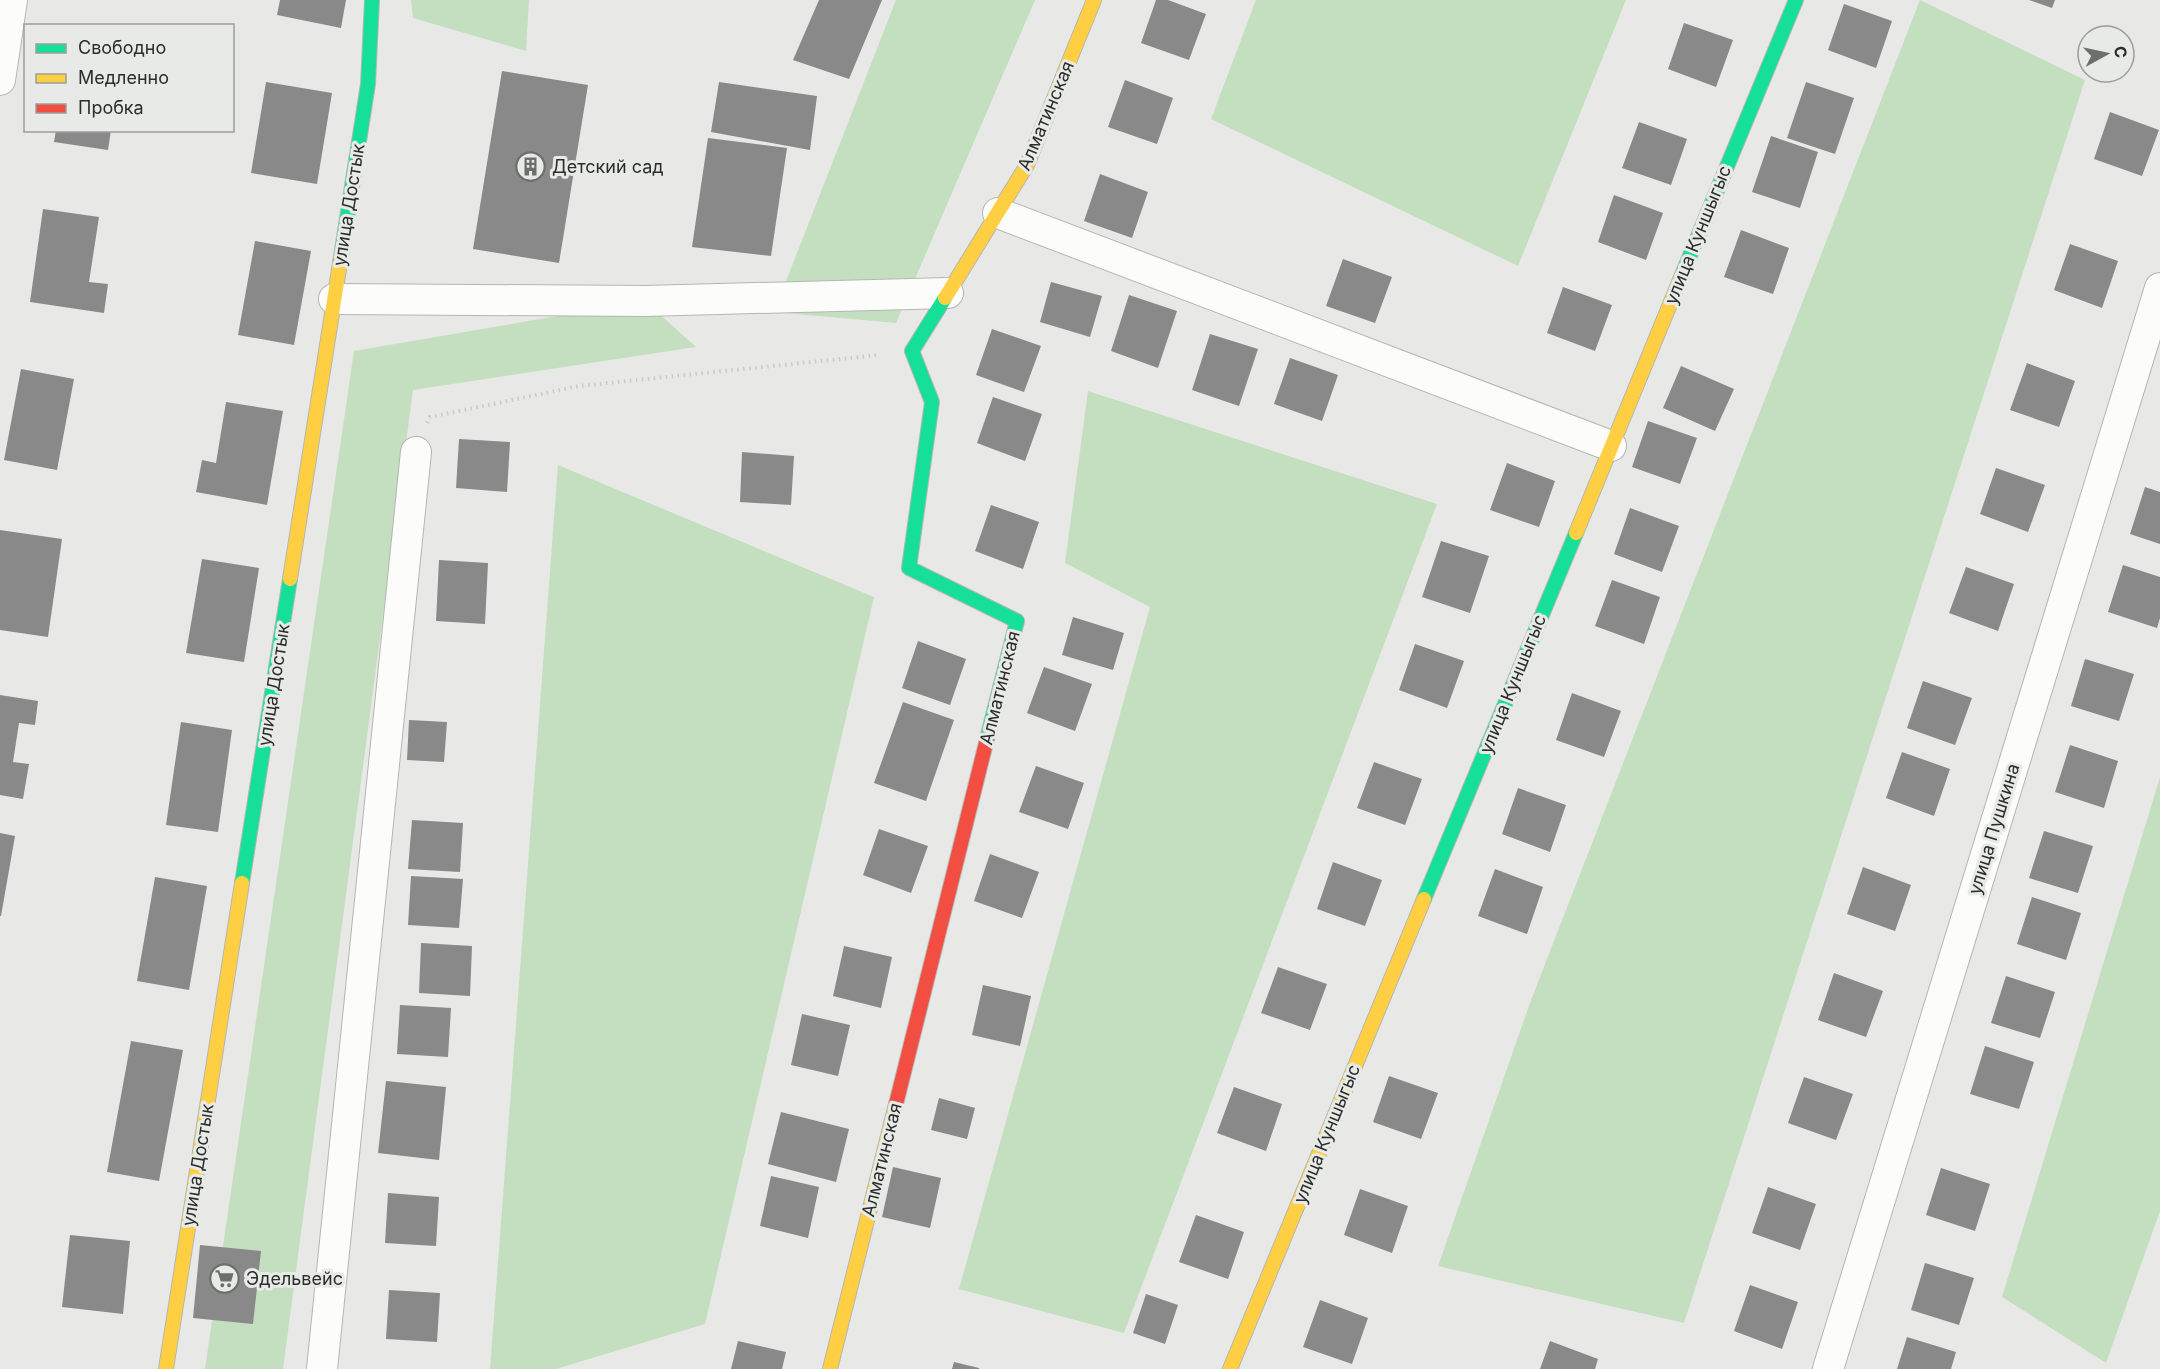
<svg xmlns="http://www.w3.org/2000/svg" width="2160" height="1369" viewBox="0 0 2160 1369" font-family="Inter,sans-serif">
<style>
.green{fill:#c4dfbf}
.building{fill:#888988}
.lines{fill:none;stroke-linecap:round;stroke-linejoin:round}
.street-casing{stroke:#b5b6b4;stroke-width:32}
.fast-casing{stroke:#b5b6b4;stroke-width:16}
.slow-casing{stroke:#b5b6b4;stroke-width:16}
.jam-casing{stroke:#b5b6b4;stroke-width:16}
.path{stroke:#c9cac9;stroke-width:4;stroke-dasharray:1.5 4.5;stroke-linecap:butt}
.street{stroke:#fcfcfb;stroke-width:30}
.fast{stroke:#16e098;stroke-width:14}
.slow{stroke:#ffcf43;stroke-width:14}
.jam{stroke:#f24e42;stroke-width:14}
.labels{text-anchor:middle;stroke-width:6;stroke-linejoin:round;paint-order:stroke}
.street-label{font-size:18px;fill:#2b2d2b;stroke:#e7eae6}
.poi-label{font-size:18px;fill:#2b2d2b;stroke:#e7eae6;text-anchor:start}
</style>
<rect width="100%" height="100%" fill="#e8e9e7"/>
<path class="green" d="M411,0h118l-3,51 -113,-33z
M896,0h139l-139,323 -122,-11z
M1256,0h370l-108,266 -307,-147z
M1920,0l165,80 -401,1243 -246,-57 93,-266z
M645,301l51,46 -283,43 -130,979h-78l149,-1018z
M1088,391l349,113 -313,829 -165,-44 191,-682 -85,-44z
M558,465l316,132 -169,727 -149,45h-66z
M2160,777v434l-54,152 -104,-66z"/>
<path class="building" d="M280,0h66l-5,28 -64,-13z
M819,0h63l-33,79 -56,-19z
M1156,0h12l38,14 -17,46 -48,-17z
M2029,0h26l-3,8z
M1844,4l48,17 -16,47 -48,-18z
M1684,23l49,17 -17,47 -48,-18z
M502,71l86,14 -29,178 -86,-14z
M1125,80l48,18 -16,46 -49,-17z
M266,82l66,11 -15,91 -66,-11z
M719,82l98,14 -7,54 -99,-18z
M1806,82l48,16 -19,56 -48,-16z
M2110,112l49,18 -17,46 -48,-17z
M1639,122l48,17 -16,46 -49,-17z
M56,130h55l-3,20 -54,-8z
M1771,136l47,16 -18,56 -48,-16z
M708,138l79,10 -16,108 -79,-9z
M1100,174l48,18 -16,46 -48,-17z
M1614,195l49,18 -17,47 -48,-18z
M43,209l56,8 -10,65 19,2 -4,29 -74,-11z
M1741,230l48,18 -16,46 -49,-17z
M255,241l56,10 -17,94 -56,-10z
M2070,244l48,17 -16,47 -48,-18z
M1343,259l49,18 -17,46 -49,-17z
M1051,282l51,14 -12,41 -50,-15z
M1563,287l49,18 -17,46 -48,-18z
M1129,295l48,16 -19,57 -47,-17z
M992,329l49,17 -17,46 -48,-17z
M1210,334l48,15 -19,57 -47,-16z
M1290,358l48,17 -16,46 -48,-17z
M2027,363l48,18 -16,46 -49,-17z
M1681,366l53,23 -19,42 -52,-23z
M21,369l53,10 -17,91 -53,-10z
M993,397l49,17 -17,47 -48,-18z
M226,402l57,9 -16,94 -71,-13 6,-32 14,3z
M1648,421l49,17 -17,46 -48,-17z
M459,439l51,3 -3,50 -51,-4z
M742,452l52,4 -3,49 -51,-3z
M1507,463l48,18 -16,46 -49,-17z
M1996,468l49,17 -17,47 -48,-18z
M2145,487l15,5v52l-30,-10z
M991,505l48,17 -16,47 -48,-18z
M1630,508l49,18 -17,46 -48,-18z
M0,530l62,9 -14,98 -48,-7z
M1441,541l48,15 -19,57 -48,-16z
M202,559l57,9 -15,94 -58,-9z
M439,560l49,3 -3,61 -49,-3z
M2123,565l37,12v41l-3,10 -49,-16z
M1966,567l48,17 -16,47 -49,-18z
M1612,580l48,17 -16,47 -49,-18z
M1073,617l51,16 -11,37 -51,-15z
M918,641l48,18 -16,46 -48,-17z
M1415,644l49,17 -17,47 -48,-18z
M2085,659l49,15 -15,47 -48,-15z
M1044,667l48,17 -17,47 -48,-18z
M1923,681l49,17 -17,47 -48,-17z
M1572,693l49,18 -17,46 -48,-17z
M0,695l38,6 -3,24 -16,-2 -6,39 16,2 -6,35 -23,-4z
M903,702l51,18 -28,81 -52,-18z
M409,720l38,2 -3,40 -37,-2z
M181,722l51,8 -14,102 -52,-7z
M2070,745l48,16 -14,47 -49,-16z
M1902,752l48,17 -16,47 -48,-18z
M1374,762l48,17 -17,46 -48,-17z
M1036,766l48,17 -16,46 -49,-17z
M1518,788l48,17 -16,47 -48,-18z
M412,820l51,3 -3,49 -52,-3z
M879,829l49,17 -17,47 -48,-18z
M2044,831l49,15 -15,47 -49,-15z
M0,833l15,3 -14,80h-1z
M990,854l49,18 -17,46 -48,-17z
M1333,862l49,18 -17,46 -48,-17z
M1863,867l48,18 -16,46 -48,-17z
M1495,869l48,18 -16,47 -49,-18z
M411,876l52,3 -4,49 -51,-3z
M155,877l52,9 -18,104 -52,-9z
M2032,897l49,16 -15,47 -49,-16z
M421,943l51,3 -2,50 -51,-3z
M844,946l48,11 -11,51 -48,-12z
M1278,967l49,17 -17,46 -49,-17z
M1834,973l49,18 -17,46 -48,-17z
M2006,976l49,16 -15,46 -49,-15z
M983,985l48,11 -11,50 -48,-11z
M400,1005l51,3 -3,49 -51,-3z
M802,1014l48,11 -12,51 -47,-11z
M131,1041l52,9 -24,131 -52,-9z
M1985,1046l49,16 -15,47 -49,-15z
M1389,1076l49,17 -17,46 -48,-17z
M1804,1077l49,17 -17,46 -48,-17z
M386,1081l60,6 -7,73 -61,-7z
M1234,1087l48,17 -16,47 -49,-18z
M939,1098l36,10 -8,31 -36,-9z
M781,1112l68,17 -13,53 -68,-18z
M893,1167l48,11 -11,50 -48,-11z
M1941,1168l49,16 -15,47 -49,-16z
M771,1176l48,11 -11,51 -48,-12z
M1768,1187l48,17 -16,46 -48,-17z
M1360,1189l48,17 -16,47 -48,-18z
M388,1193l51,4 -3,49 -51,-3z
M1196,1215l48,17 -16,47 -49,-17z
M70,1235l60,6 -7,73 -61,-7z
M200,1245l61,6 -8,73 -60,-6z
M1925,1263l49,15 -15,47 -48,-15z
M1750,1285l48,17 -16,47 -48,-18z
M389,1290l51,3 -3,49 -51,-3z
M1146,1294l32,11 -13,39 -32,-11z
M1320,1300l48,18 -16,46 -49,-17z
M1907,1337l49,15 -5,17h-54z
M738,1341l48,11 -4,17h-51z
M1550,1341l48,18 -3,10h-55z
M954,1362l25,6v1h-27z"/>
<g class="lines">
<defs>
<path id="street" d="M0,80l12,-80
M998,213l613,233
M334,299l311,2 303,-8
M322,1369l94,-917
M1828,1369l332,-1081"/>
<path id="fast" d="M340,263l28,-179 4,-84
M1682,275l114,-275
M945,298l-33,53 20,51 -23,166 108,53 -30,118
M242,883l48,-304
M1424,899l152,-366"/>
<path id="slow" d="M945,298l82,-133 67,-165
M1576,533l106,-258
M290,579l50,-316
M166,1369l76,-486
M830,1369l66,-265
M1230,1369l194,-470"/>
<path id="jam" d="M896,1104l91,-365"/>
</defs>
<use href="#street" class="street-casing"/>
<use href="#fast" class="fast-casing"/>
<use href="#slow" class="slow-casing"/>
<use href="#jam" class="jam-casing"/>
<path class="path" d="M427,423l3,-6 149,-31 300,-31"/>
<use href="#street" class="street"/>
<use href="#fast" class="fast"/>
<use href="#slow" class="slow"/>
<use href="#jam" class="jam"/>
</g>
<defs>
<symbol id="building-ring" viewBox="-11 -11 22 22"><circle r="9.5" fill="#e7eae6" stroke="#6d6f6d" stroke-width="1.5"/><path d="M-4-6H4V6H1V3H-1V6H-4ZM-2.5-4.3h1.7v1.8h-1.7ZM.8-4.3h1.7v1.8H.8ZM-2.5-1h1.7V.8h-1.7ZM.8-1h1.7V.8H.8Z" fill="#6d6f6d"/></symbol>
<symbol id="supermarket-ring" viewBox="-11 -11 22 22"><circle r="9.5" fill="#e7eae6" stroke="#6d6f6d" stroke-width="1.5"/><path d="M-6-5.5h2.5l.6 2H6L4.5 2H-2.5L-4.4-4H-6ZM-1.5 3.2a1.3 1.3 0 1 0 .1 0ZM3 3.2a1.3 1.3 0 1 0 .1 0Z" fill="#6d6f6d"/></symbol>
</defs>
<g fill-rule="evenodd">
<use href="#building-ring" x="514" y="150" width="33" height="33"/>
<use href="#supermarket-ring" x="208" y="1262" width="33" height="33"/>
</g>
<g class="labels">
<g class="street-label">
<text transform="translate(1046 116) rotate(-67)" y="6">Алматинская</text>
<text transform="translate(349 205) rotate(-81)" y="6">улица Достык</text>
<text transform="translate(1698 235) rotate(-68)" y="6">улица Куншыгыс</text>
<text transform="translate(1513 684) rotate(-68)" y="6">улица Куншыгыс</text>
<text transform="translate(274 685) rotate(-81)" y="6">улица Достык</text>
<text transform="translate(1000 688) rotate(-76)" y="6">Алматинская</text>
<text transform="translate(1994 829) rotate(-73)" y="6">улица Пушкина</text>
<text transform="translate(1327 1134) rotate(-68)" y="6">улица Куншыгыс</text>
<text transform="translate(882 1160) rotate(-76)" y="6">Алматинская</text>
<text transform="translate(198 1165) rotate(-81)" y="6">улица Достык</text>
</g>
<g class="poi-label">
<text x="552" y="173">Детский сад</text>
<text x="246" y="1285">Эдельвейс</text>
</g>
</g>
<rect x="24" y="24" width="210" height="108" fill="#e7eae6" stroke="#9c9e9b" stroke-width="1.5"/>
<rect x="36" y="44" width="30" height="9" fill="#16e098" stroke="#9c9e9b" stroke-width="1.5"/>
<text x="78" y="54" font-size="18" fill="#2b2d2b">Свободно</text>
<rect x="36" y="74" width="30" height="9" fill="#ffcf43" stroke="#9c9e9b" stroke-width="1.5"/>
<text x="78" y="84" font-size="18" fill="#2b2d2b">Медленно</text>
<rect x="36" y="104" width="30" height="9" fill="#f24e42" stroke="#9c9e9b" stroke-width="1.5"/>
<text x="78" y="114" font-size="18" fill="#2b2d2b">Пробка</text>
<g transform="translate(2106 54) rotate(82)"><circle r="28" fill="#e7eae6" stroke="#9c9e9b" stroke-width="1.5"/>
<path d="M0-4.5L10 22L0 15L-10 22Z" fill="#6d6f6d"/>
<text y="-9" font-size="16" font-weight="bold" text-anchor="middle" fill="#2b2d2b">С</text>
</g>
</svg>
